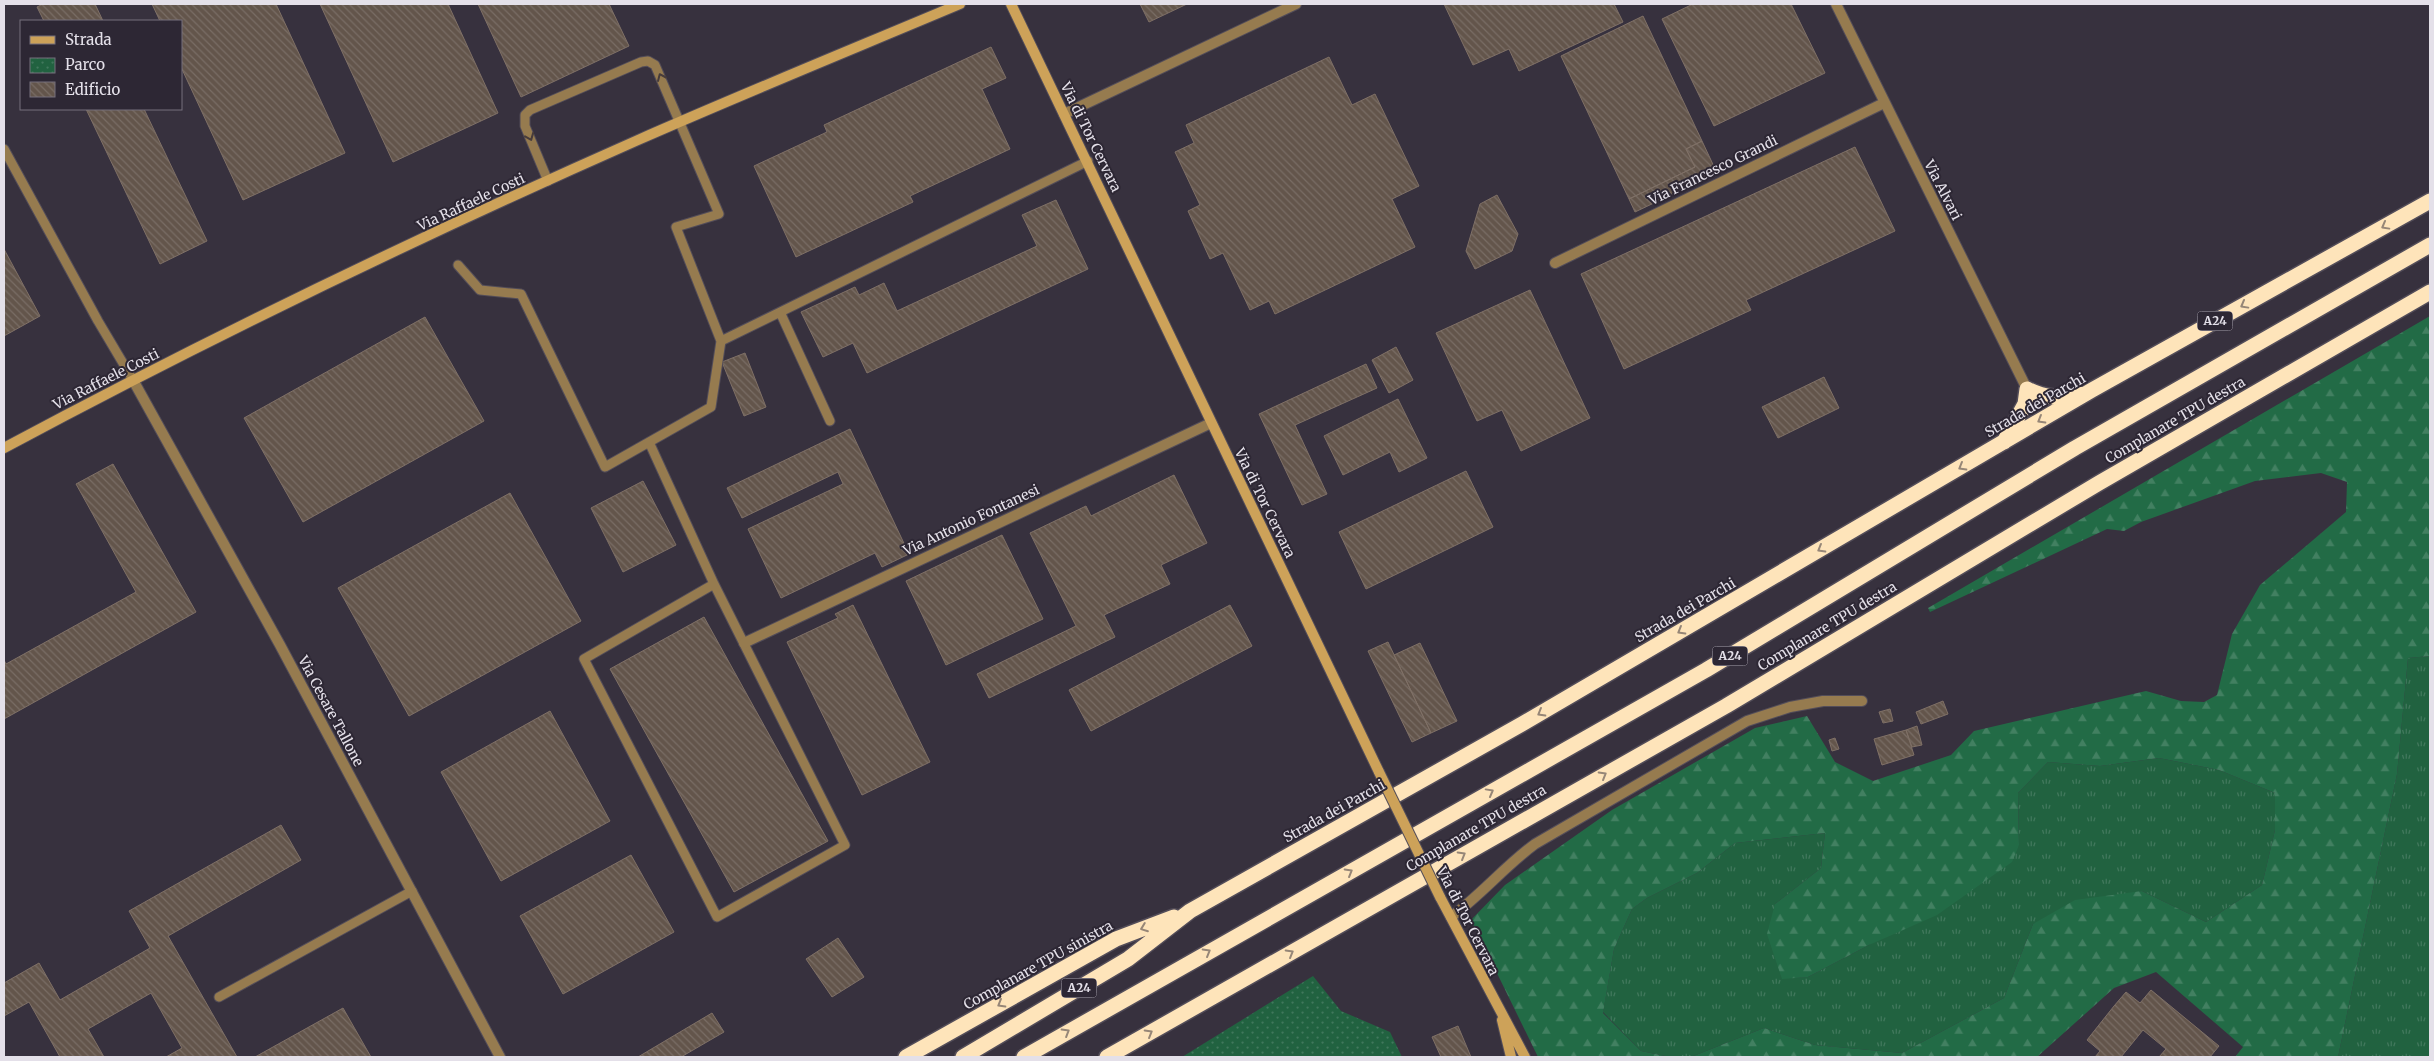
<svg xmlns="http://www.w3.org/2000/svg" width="2434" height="1061" viewBox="0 0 2434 1061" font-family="Merriweather,serif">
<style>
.grass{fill:url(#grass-tufts)}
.forest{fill:url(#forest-firs)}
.park{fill:url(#park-dots)}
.building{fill:url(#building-back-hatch);stroke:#7f7066}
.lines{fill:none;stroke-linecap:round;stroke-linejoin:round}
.lane-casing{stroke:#534d59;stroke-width:11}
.street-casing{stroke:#534d59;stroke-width:12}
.secondary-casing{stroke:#534d59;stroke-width:12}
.highway-casing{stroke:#534d59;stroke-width:18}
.lane{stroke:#967b4f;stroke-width:9}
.street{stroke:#967b4f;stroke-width:10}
.secondary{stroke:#cda259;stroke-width:10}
.highway{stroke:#fee4ba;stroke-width:15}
.secondary-bridge-casing{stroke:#534d59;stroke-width:12;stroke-linecap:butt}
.secondary-bridge{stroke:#cda259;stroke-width:10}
.oneway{stroke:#473c3b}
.oneway2{stroke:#968677}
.labels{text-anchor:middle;stroke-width:4;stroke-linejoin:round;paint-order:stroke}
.shield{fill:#2d2734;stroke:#ada8b3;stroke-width:1}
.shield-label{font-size:12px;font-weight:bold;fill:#e4e0e9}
.street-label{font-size:14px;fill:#e4e0e9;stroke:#2d2734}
</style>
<defs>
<pattern id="grass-tufts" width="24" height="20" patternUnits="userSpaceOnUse" patternTransform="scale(1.25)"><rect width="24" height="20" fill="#216240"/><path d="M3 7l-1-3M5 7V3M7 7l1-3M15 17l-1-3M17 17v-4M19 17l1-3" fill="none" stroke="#41785c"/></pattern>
<pattern id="forest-firs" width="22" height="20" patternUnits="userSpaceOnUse" patternTransform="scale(1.25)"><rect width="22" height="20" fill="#226b46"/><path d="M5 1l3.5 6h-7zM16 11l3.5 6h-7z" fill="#428061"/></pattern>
<pattern id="park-dots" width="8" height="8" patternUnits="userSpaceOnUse" patternTransform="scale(1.25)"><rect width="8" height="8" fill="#216240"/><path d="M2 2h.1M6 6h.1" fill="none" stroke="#41785c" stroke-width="1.8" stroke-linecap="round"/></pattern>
<pattern id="building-back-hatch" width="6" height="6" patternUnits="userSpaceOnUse" patternTransform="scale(1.25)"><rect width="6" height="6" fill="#63554b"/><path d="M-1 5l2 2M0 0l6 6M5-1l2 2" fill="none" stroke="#796d65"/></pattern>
</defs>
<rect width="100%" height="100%" fill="#37313e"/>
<path class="grass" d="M2430,656v401h-92l59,-283 11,-116z
M2159,758l60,12 56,23v37l-13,55 -56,37 -64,-31 -109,33 -29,74 -102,55 -87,-8 -51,-17 -73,29h-21l-29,-6 -38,-39 11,-63 18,-40 15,-11 50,-25 38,-30 90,-10 -4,35 -46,36 7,74 26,-1 61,-32 150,-100 -1,-52 30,-31 52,4z"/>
<path class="forest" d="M2430,316v340l-22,2 -11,116 -59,283h-103l8,-10 -87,-75 -42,16 -77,69h-346l73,-29 51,17 87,8 102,-55 29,-74 42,-24 67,-9 64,31 56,-37 13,-55v-37l-56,-23 -60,-12 -59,8 -52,-4 -30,31 1,52 -7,17 -75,53 -68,30 -61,32 -26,2 -15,-45 8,-30 46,-36 4,-35 -90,10 -38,30 -50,25 -15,11 -18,40 -11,64 38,38 29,6h-132l-67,-137 34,-35 107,-75 143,-82 52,-12 28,46 38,19 78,-26 23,-24 172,-40 35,10 23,1 13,-7 15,-61 28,-49 86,-73 1,-30 -26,-9 -66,8 -114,41 -17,9 -17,-2 -177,83 -2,-4z"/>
<path class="park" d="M1313,976l28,35 49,21 12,25h-220z"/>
<path class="building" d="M43,4h52l8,17h-59l-7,-14z
M152,4h124l69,149 -102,47 -62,-133v-46h-21z
M320,4h128l50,109 -105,49z
M478,4h131l20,42 -108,51z
M1140,4h47l-38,18z
M1444,4h170l9,18 -104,49 -10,-22 -36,16z
M1693,4h98l34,69 -111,53 -52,-107z
M1643,16l59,125 -16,8 9,18 -66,32 -68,-143z
M991,47l15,31 -24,11 28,60 -100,47 3,6 -117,55 -42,-91 73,-34 -3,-7z
M1329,57l23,48 23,-11 44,92 -27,13 23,48 -140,67 -6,-13 -19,9 -27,-57 -13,6 -22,-48 12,-6 -25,-53 19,-9 -8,-18z
M86,109h58l63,132 -47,23z
M1702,141l15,32 -82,39 -6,-13 66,-32 -9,-18z
M1855,147l40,84 -149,69 5,10 -127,59 -43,-95z
M1497,195l21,39 -6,17 -37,18 -9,-18 14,-47z
M1056,200l32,69 -221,104 -14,-30 -30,14 -22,-45 54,-25 4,8 25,-12 13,28 140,-65 -15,-31z
M4,249l36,67 -36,20z
M1530,290l60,128 -69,33 -19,-41 -25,11 -41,-88z
M425,317l59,104 -181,101 -59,-104z
M1396,347l17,33 -24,13 -17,-33z
M745,353l21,54 -22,9 -22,-54z
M1366,364l11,24 -82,37 32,69 -25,11 -43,-91z
M1824,377l15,31 -61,30 -16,-31z
M1398,399l29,59 -28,14 -9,-20 -47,23 -19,-39z
M850,429l59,125 -27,13 -7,-14 -94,45 -33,-69 95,-45 -5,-12 -96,46 -15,-30z
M113,464l83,148 -192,107v-59l2,4 130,-72 -60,-108z
M1466,471l27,56 -127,62 -27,-57z
M1174,475l33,68 -46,22 9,19 -66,31 11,22 -126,61 -12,-24 99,-48 -46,-93 56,-27 5,10z
M643,481l33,64 -53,27 -32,-64z
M510,493l71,128 -172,95 -71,-128z
M1002,535l41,84 -97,46 -40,-84z
M853,605l77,157 -68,33 -75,-153 51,-24 -3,-4z
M1230,605l22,41 -161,85 -22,-41z
M704,617l124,224 -94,51 -124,-223z
M1388,642l43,91 -19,9 -44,-91z
M1420,643l37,78 -26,12 -37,-78z
M1943,701l5,13 -27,10 -5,-12z
M1890,709l3,12 -10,2 -4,-11z
M550,711l60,110 -109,60 -60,-109z
M1917,726l5,19 -10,2 -6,-17z
M1906,730l8,25 -32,10 -8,-26z
M1835,738l4,11 -7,2 -3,-11z
M281,825l20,35 -133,76 69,121h-71l16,-9 -31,-55 -63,36 16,28h-44l-31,-55 -25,14v-33l35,-20 21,37 90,-52 -21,-37z
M631,855l43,77 -111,62 -43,-78z
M838,938l26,39 -32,20 -26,-38z
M2151,990l68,56 -9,11h-51l7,-8 -23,-19 -22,27h-26l5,-6 -13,-11 27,-34 12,-14 14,11z
M343,1008l28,49h-116z
M712,1013l12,19 -43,25h-43z
M1458,1026l13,31h-30l-9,-20z"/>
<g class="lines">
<defs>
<path id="lane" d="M4,149l94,172 35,59
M458,265l22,25 41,4 84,173 106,-60 10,-66 -45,-114 43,-13 -64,-149 -7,-4 -7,1 -111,48 -5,5v11l23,55
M780,312l50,109
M721,341l367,-180
M649,442l65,142 131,261 -128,72 -133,-258 130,-75
M219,997l193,-106"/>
<path id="street" d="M1836,4l191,385
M1064,114l232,-110
M1555,263l329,-160
M133,380l147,265 220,412
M744,643l467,-220
M1451,917c30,-22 54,-51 84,-73l212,-123 43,-14 33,-6h39"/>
<path id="secondary" d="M1011,4l368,768
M4,448c207,-111 419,-213 634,-308 107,-47 215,-91 322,-136
M1440,897l85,160
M1502,1020l9,37"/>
<path id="highway" d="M2004,442l21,-38 2,-15c18,9 32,10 52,5
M906,1057l210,-118 58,-22
M963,1057l165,-98 62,-48 332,-187 570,-334 338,-189
M1024,1057l682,-387 369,-222 355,-203
M1107,1057l619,-351 373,-223 331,-191"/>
</defs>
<use href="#lane" class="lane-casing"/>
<use href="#street" class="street-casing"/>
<use href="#secondary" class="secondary-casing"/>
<use href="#highway" class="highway-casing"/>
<use href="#lane" class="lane"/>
<use href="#street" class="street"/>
<use href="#secondary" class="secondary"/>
<use href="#highway" class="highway"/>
<defs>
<path id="secondary-bridge" d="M1379,772l61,125"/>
</defs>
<use href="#secondary-bridge" class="secondary-bridge-casing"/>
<use href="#secondary-bridge" class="secondary-bridge"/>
</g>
<defs><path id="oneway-chevron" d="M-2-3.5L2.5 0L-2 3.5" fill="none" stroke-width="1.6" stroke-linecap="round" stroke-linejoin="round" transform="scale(1.25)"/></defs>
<g class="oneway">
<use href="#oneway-chevron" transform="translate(661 77) rotate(-114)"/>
<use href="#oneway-chevron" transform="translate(530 137) rotate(68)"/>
</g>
<g class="oneway2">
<use href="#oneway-chevron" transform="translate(2385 226) rotate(151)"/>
<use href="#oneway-chevron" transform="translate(2244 305) rotate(151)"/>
<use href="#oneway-chevron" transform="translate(2041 420) rotate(150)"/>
<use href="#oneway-chevron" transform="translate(1962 467) rotate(150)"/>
<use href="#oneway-chevron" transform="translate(1821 549) rotate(150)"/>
<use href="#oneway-chevron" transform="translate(1681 631) rotate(150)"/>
<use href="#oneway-chevron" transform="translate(1541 713) rotate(150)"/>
<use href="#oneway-chevron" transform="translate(1603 775) rotate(-30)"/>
<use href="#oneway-chevron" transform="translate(1490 792) rotate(-29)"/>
<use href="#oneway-chevron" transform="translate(1462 855) rotate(-30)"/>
<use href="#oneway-chevron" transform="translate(1349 872) rotate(-30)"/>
<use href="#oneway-chevron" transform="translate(1144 928) rotate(159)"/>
<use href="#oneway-chevron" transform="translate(1207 952) rotate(-30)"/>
<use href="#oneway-chevron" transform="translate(1290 953) rotate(-30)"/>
<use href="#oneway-chevron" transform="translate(1001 1004) rotate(150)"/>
<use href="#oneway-chevron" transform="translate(1066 1032) rotate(-31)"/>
<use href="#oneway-chevron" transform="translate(1149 1033) rotate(-30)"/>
</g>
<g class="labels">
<g class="shield">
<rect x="2197.5" y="311.5" width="35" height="19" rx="4"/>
<rect x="1712.5" y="646.5" width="35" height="19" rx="4"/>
<rect x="1061.5" y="978.5" width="35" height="19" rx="4"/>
</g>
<g class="shield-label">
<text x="2215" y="325">A24</text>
<text x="1730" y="660">A24</text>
<text x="1079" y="992">A24</text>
</g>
<g class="street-label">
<text transform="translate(1091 137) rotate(64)" y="5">Via di Tor Cervara</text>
<text transform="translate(1713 170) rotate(-26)" y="5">Via Francesco Grandi</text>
<text transform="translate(1943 190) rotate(63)" y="5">Via Alvari</text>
<text transform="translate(471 202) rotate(-25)" y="5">Via Raffaele Costi</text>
<text transform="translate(106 379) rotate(-27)" y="5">Via Raffaele Costi</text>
<text transform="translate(2035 405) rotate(-30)" y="5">Strada dei Parchi</text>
<text transform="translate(2175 420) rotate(-30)" y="5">Complanare TPU destra</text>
<text transform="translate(1265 503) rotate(64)" y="5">Via di Tor Cervara</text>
<text transform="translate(971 520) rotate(-25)" y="5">Via Antonio Fontanesi</text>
<text transform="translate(1685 610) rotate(-30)" y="5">Strada dei Parchi</text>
<text transform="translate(1827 626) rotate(-31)" y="5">Complanare TPU destra</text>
<text transform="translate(331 711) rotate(62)" y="5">Via Cesare Tallone</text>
<text transform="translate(1334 811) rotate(-29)" y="5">Strada dei Parchi</text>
<text transform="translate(1476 828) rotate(-30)" y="5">Complanare TPU destra</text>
<text transform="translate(1468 921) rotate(63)" y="5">Via di Tor Cervara</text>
<text transform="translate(1038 965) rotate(-29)" y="5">Complanare TPU sinistra</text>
</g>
</g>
<rect width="2434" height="1061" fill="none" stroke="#e4e0e9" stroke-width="10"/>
<rect x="20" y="20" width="162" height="90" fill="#2d2734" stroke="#76717c"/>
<rect x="30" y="36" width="25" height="8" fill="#cda259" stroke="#76717c"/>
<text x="65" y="45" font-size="15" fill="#e4e0e9">Strada</text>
<rect x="30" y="58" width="25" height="15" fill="url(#park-dots)" stroke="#76717c"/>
<text x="65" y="70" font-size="15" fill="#e4e0e9">Parco</text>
<rect x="30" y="82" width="25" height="15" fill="url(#building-back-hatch)" stroke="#76717c"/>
<text x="65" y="95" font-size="15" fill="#e4e0e9">Edificio</text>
</svg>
